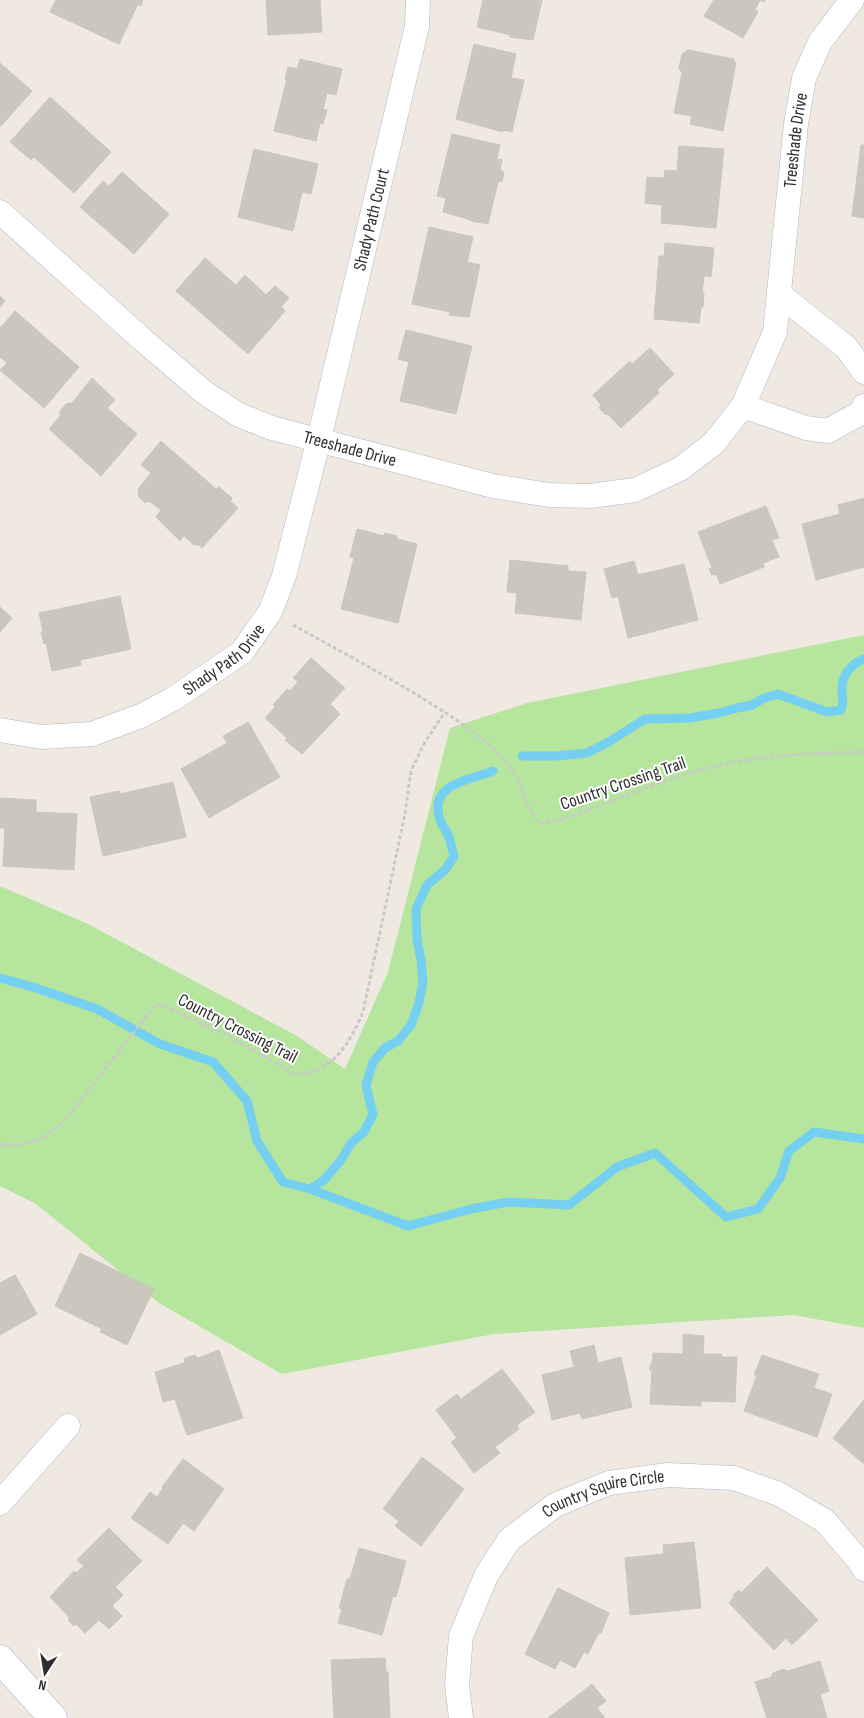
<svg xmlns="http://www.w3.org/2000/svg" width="864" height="1718" viewBox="0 0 864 1718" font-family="'Sofia Sans Condensed',sans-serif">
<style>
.green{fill:#b6e59e}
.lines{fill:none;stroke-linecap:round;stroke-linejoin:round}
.stream{stroke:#75cff0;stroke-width:9}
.building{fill:#cbc7bf;stroke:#cbc5ba}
.street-casing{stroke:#b4b7c1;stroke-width:25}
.secondary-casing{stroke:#b4b7c1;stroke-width:29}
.path{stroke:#c9c9c9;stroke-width:3;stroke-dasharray:4 2.5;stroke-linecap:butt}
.street{stroke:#fff;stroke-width:24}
.secondary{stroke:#fff;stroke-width:28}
.labels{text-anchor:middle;stroke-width:4;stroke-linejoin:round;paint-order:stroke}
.street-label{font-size:18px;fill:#2e2e2e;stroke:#fff}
</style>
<rect width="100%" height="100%" fill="#efe9e1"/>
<path class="green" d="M864,635v693l-71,-13 -299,19 -212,40 -123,-71 -123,-99 -36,-18v-300l88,38 209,112 48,33 43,-97 62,-244 77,-25z"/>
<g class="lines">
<path class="stream" d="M522,756h35l30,-3 20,-10 38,-24 45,-1 29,-5 18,-5 15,-3 12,-7 14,-4 49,18 14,-2c4,-11 0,-14 1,-24 1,-13 11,-23 22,-27
M0,978l33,9 64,22 63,35 53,18 34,39 10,40 26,41 27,7 98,37 63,-17 37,-7 61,3 48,-38 38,-14 71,64 32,-8 22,-31 9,-27 25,-19 50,7
M310,1189l15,-10 16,-19 10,-17 12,-10 10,-18 -7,-30 7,-23 12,-14 13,-7 13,-16 8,-22 4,-22 -2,-21 -4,-21 -1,-30 11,-24 18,-15 9,-14c-2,-6 -3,-13 -5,-19 -2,-6 -7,-11 -9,-17 -12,-36 27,-39 53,-49"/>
</g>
<path class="building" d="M56,0h87l-2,6 -3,-2 -19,40 -69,-32z
M266,0h54l2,32 -54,3z
M483,0h59l-9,40 -23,-3 1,-2 -34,-8z
M714,0h51l-1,2 -4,-2 -5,10 3,2 -15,26 -39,-22z
M474,44l42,10 -5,24 13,2 -12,52 -9,-2v2l-47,-13z
M688,50l46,9v3l2,1 -13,68 -33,-7 2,-8 -18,-3 8,-40 -3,-5 3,-14z
M300,59l42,10 -6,26 -9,-2 -4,16 4,1 -4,14 -3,-1 -4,18 -42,-10 13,-52h-2l3,-12 9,2z
M0,63l32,28 -32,36z
M50,97l61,55 -37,41 -40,-36 -3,3 -21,-18z
M452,134l48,11 -3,14 5,1 -2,9 4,4 -2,8 -4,1 -10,42 -17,-3v-1l-28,-8 3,-14 -9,-2z
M861,145h3v73l-12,-2z
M679,146l45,3 -8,79 -55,-5 1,-18 -17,-2 2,-26 17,1 1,-8 12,1z
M254,149l64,15 -7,30 -9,-2 -9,39 -55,-14z
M122,172l47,42 -35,40 -54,-47 23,-26 6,5z
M429,227l44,10 -6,25 13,3 -11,52 -20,-2 1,-3 -38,-8z
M665,243l49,5 -3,29 -7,-1 -2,17h2l-1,14h-2l-2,16 -45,-4 5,-63h5z
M205,258l31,27 9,-10 21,20 9,-9 14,12 -8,9 4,4 -37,43 -72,-63z
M0,296l5,5 -5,6z
M15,311l64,56 -35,41 -44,-38 7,-7 -7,-6v-29z
M406,330l66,16 -16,68 -56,-13 9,-39 -11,-3z
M650,348l24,26 -17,16 2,3 -38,35 -13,-14 -2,1 -7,-7 2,-3 -8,-10 37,-34 2,3z
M92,378l23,22 -8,8 30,26 -36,42 -52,-47 11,-13v-5l6,-7 6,-1z
M161,441l55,48 3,-2 13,11 -2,3 8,7 -36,40 -3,-3h-5l-9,-8v-3l-5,7 -24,-24 5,-7 -12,-9 -4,2 -6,-6 -1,-8 13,-16 -10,-8z
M864,498v69l-48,13 -14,-56 38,-10 -2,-9z
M766,506l13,32 -7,2 7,17 -16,6 1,4 -44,17 -4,-10 -4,1 -3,-6 3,-1 -14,-36z
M357,529l27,7 1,-3 12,3v3l20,5 -19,79 -57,-14 13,-51 -4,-1z
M510,560l58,6v5l18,1 -5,48 -66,-7 2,-20 -10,-1z
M634,561l4,14 46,-11 14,56 -70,18 -10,-42 -6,2 -8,-29z
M120,596l11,53 -51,11 1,5 -29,6 -6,-28 -2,1 -3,-12 2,-1 -4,-18z
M0,607l12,11 -12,14z
M311,658l34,30 -15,16 10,10 -38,40 -17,-14 2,-2 -22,-20 10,-11 -2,-2 14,-16 3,2 8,-9 -5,-4z
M248,722l32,55 -71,41 -28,-49 46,-26 -4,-7z
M173,782l13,55 -83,19 -13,-59 29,-6 1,3z
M0,798l36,2v12l41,2 -3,56 -71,-4 2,-38h-5z
M80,1253l74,36 -27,56 -27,-13 2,-3 -47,-23z
M15,1275l22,39 -37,21v-52z
M683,1334l21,2 -1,18h19l-1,3h16l-2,45 -34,-1v5l-51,-2 2,-34h-2v-6h2l1,-11 30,1z
M594,1345l4,18 23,-6 11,50 -50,12 -2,-6 -28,7 -10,-45 32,-8 -4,-16z
M219,1350l24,68 -56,17 -12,-36 -12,3 -8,-30 29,-9 1,-5 10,-3 3,3z
M762,1355l57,19 -5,14 18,6 -15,43 -73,-26 13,-36h-3z
M502,1369l33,43 -18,13 2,4 -24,18 5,6 -26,20 -23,-31 6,-4 -21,-28 21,-16 4,5z
M864,1400v64l-31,-26z
M422,1457l42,32 -43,57 -26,-20 4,-5 -16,-12z
M183,1459l41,30 -30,42 -11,-8 -15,21 -37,-26 19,-26 7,5 6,-9 -1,-1z
M109,1528l33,33 -27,26 8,8 -11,11 10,10 -13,13 -10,-9 -14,13 -9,-9 -2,2 -6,-6 2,-2 -20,-21 24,-26 2,2 8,-7 -7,-6z
M694,1542l7,66 -71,7 -5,-57 39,-4 -1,-9z
M359,1548l47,13 -10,36 -3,-1 -11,39 -44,-12 4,-14 -3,-1 8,-29h3z
M767,1567l51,53 -26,25 -6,-7 -12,12 -45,-47 5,-6 -1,-2 6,-5 2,3z
M558,1588l51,25 -8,20 -3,1 -10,20 -4,-2 -9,16 -15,-8 -5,9 -30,-15z
M385,1658l1,14h2l2,46h-56l-3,-58z
M820,1661l9,30 -9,3 7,24h-60l-12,-36 16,-5 2,-4 10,-4 5,2z
M592,1684l14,17 -9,7 8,10h-57z"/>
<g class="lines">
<defs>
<g id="street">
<path id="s1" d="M0,212l143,128 62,53 34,22 33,13 221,58 56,9 41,1 45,-6 45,-21 33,-25 30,-38 32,-74 21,-208 8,-46 16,-36 32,-42"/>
<path d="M780,295l66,52 18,25"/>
<path d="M743,406l63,22 22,3 34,-19 2,-6"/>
<path id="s2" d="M0,730l42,7 50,-3 51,-19 30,-16 69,-47 28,-40 14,-36 35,-137 98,-413 1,-26"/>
<path d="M0,1503l68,-77"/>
<path id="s3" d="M461,1718l-4,-33 4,-49 25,-60 23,-36 46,-35 54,-22 59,-8 66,3 45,16 46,27 35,41 4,7"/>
</g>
<path id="secondary" d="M0,1659l53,59"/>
</defs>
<use href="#street" class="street-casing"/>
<use href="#secondary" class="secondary-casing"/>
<path class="path" d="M293,625c42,23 84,46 126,71 30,19 71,43 93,73 11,16 14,38 27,54 23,-1 45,-12 66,-20 36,-13 74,-28 111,-37 49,-11 98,-13 148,-14
M0,1144l17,2 26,-8 20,-16 90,-114 4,-3 8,1 58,27 72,41c37,0 55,-31 68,-62l42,-198 6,-43 14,-29 20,-30"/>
<use href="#street" class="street"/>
<use href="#secondary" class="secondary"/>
</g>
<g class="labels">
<g class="street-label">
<text dy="6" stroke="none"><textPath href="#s1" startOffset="1134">Treeshade Drive</textPath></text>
<text dy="6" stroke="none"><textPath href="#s2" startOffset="719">Shady Path Court</textPath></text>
<text dy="6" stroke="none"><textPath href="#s1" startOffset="430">Treeshade Drive</textPath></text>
<text dy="6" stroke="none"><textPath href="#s2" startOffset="246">Shady Path Drive</textPath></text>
<text transform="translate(623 783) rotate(-19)" y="6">Country Crossing Trail</text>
<text transform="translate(238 1028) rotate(27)" y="6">Country Crossing Trail</text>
<text dy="6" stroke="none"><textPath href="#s3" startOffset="298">Country Squire Circle</textPath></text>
</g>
</g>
<g transform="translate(45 1673) rotate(192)" stroke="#ffffff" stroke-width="4" paint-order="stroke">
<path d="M0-4L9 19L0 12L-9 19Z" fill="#2e2e2e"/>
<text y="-8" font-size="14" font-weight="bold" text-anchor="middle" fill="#2e2e2e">N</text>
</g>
</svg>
